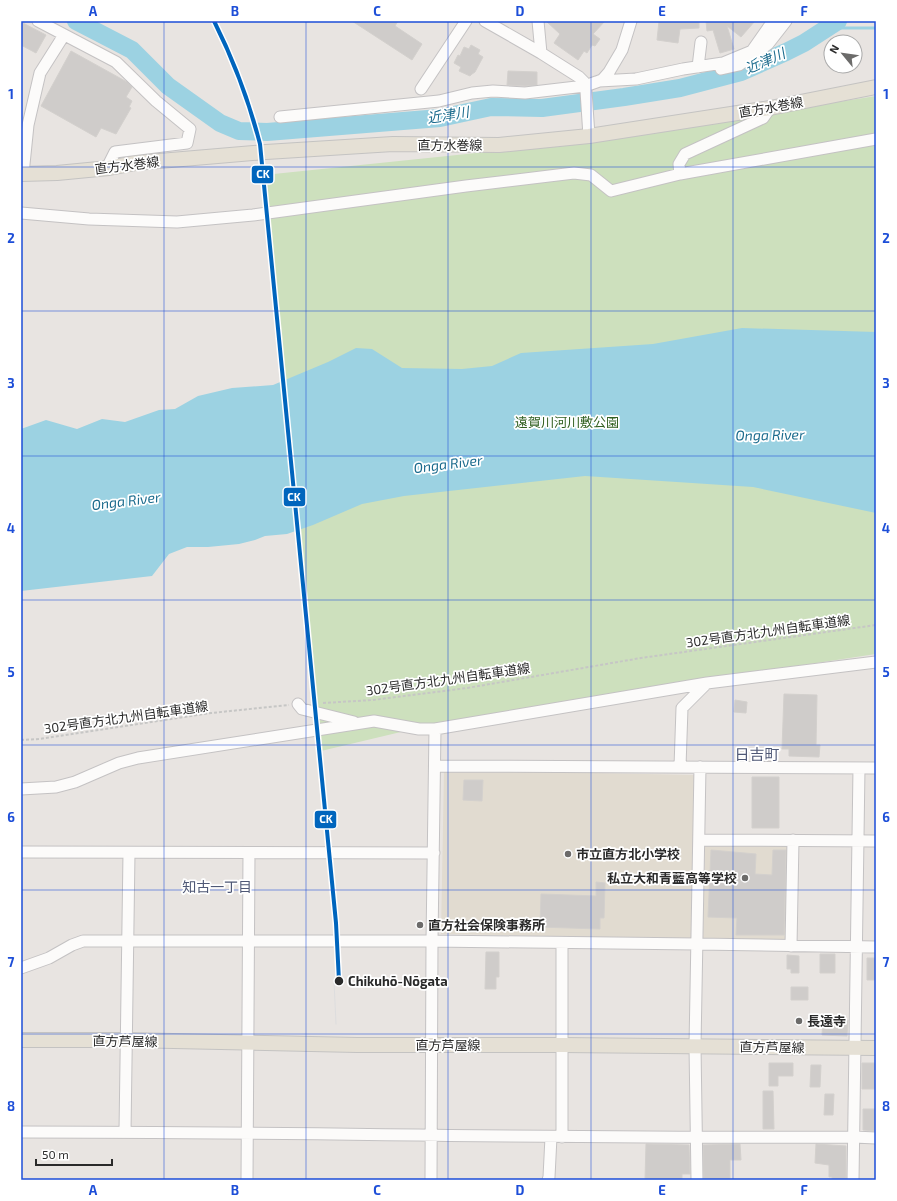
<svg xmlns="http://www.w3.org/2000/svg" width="897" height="1201" viewBox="0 0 897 1201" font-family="'Exo 2','Noto Sans JP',sans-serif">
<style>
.education{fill:#e1dbd0}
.green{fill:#cde0bd}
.water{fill:#9cd2e2}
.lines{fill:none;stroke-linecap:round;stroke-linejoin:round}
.stream{stroke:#9cd2e2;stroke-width:3}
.river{stroke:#9cd2e2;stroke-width:18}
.building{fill:#cfccca;stroke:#d3d0cd}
.minor-casing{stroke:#c4c2c3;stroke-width:13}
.major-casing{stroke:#c4c3c2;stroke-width:16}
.path{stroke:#c6c6c5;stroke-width:2;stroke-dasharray:3 2;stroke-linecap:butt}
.minor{stroke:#fcfbfa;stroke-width:11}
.major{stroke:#e5e0d5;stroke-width:14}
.tram{stroke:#ddddde;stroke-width:1}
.rail-1-casing{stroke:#fff;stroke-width:7}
.rail-1{stroke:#0065bd;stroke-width:4}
.grid{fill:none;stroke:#1d4ed8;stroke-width:1;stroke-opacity:0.55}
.poi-dot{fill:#6c6b6a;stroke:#fff;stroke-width:1.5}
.stop-dot{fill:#2a2a2a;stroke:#fff;stroke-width:1.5}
.labels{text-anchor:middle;stroke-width:3.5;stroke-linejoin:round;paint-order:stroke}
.street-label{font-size:13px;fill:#2a2a2a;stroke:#fff}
.park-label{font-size:13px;fill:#316021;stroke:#fff}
.poi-label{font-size:13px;font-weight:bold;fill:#2a2a2a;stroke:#fff;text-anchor:start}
.stop-label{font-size:13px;font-weight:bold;fill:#2a2a2a;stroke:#fff;text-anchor:start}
.water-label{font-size:14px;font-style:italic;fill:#1b6b8d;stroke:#fff}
.neighbourhood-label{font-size:14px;fill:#4f5876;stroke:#fff}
.quarter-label{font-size:15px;fill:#4f5876;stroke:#fff}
.line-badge{stroke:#fff;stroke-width:1.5}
.badge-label{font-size:11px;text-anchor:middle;font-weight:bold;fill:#fff}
.neatline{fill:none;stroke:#1d4ed8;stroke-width:1.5}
.grid-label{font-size:13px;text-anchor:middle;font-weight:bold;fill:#1d4ed8}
</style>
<rect width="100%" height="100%" fill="#e8e4e1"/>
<path class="education" d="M444,770l252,5 -3,164 -252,-5z
M705,844l85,2 -3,95 -84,-2z"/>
<path class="green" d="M876,96v558l-165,25 -264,42 -126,30 -57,-576 327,-34z"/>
<path class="water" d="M742,328l134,4v181l-123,-26 -168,-11 -181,20 -42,8 -49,21 -26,9 -22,2 -10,4 -16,4 -31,3h-21l-18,7 -17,22 -131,15v-162l25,-9 31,9 25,-10 23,3 34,-12 16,-1 23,-13 34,-8 41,-3 55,-23 28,-14 16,1 30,19 60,1 30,-3 29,-13 132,-9z"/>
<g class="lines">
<path class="stream" d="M834,25l3,3h39"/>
<path class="river" d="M76,21l56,29 36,36 52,37 19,8 28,1 173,-14 51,-11 51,1 82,-11 56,-9 61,-16 45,-20 18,-9 34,-22"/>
</g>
<path class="building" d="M352,21h46l-3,5 27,18 -10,16z
M546,21h59l-12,13 7,5 -5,7 -3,-1 -5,8 -3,-2 -6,9 -24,-17 6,-9z
M659,21h40v7l-19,1 -2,14 -21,-3z
M706,21h49l-14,16 -14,-11 7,23 -14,4 -7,-23 -6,1z
M21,22l25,13 -10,18 -15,-8z
M471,45l9,5 -2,4 5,3 -8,15 -3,2 -2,2 -11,-5 2,-4 -7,-4 4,-8 2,1 4,-9 5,2z
M71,51l56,31 5,5 -6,10 6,4 -3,6 2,1 -15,26 -15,-6 -5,9 -55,-31z
M508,71l29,1v13l-12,1 -18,-1z
M784,694l33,1 -1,50h4l-1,12 -30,-1v-7h-7z
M735,700l12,2 -1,11 -12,-1z
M752,777h27v51h-27z
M464,780h19l-1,21 -19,-1z
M711,850l45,4 -1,20 17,1 1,-25h13l-2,85h-48l1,-17 -29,-1z
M596,882l9,1 -1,35h-4v11l-60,-2 1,-33 55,2z
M486,952h13v25h-3v12h-11z
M820,954h15v19h-15z
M787,955l12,1v17h-8v-4h-4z
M867,958h9v22h-9z
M791,987h17v13h-17z
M823,1019l25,1 -1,16 -25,-1z
M769,1063h24v13h-15v10h-9z
M862,1063h14v26h-14z
M811,1065h10l-1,22h-10z
M763,1091h10l1,38h-11z
M825,1094h9l-1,21h-9z
M863,1109h13v22l-13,-1z
M646,1144l43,1 1,29h-8v6h-37z
M740,1144l1,16h-11v20h-26l-1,-35z
M816,1144l30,2v34h-14v-3h-3v-12l-14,-2z"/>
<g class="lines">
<defs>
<path id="minor" d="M38,21l78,41 40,39 34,28 -3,14 -72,9 -8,16
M485,21l56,32 38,24 5,5 2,9 3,45
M538,21l3,32
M698,67l3,-25
M721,69l18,-4 29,-21 18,-23
M599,81l37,-2 47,-10 40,-6 29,-12 21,-30
M421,89l45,-68
M280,117l159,-16 33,-8 21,-2 32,2 60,-7 17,-6 7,-8 13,-22 9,-29
M23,174l5,-49 12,-52 24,-38
M680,174l-1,-10 6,-10 78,-36 7,-10
M21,213l68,6 88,3 76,-7 213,-29 108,-13 17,2 20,16 69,-17 196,-35
M298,704l4,5 52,13
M435,766l441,2
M680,767l2,-59 25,-25
M21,789l35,-2 19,-5 44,-19 19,-5 236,-37 45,8h16l272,-46 169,-21
M699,840l177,1
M21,852l413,1
M791,946l2,-106
M21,968l28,-10 23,-13 11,-4h349l265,3 179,3
M21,1132c278,0 555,7 833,5l22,1
M125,1132l4,-279
M562,1137v-194
M247,1180l2,-327
M431,1180l1,-239 3,-212
M548,1180l1,-3 2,-40
M697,1180l-2,-134 5,-279
M853,1180l6,-412"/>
<path id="major" d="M21,174l36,-1 52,-5 27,-5 130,-11 127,-8 106,1 90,-9 181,-28 106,-21
M21,1040h105l231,5h205l314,3"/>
</defs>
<use href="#minor" class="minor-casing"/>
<use href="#major" class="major-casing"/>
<path class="path" d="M323,703l50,-3 94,-12 174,-30 235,-33
M21,740l18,-1 172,-26 78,-8"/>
<use href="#minor" class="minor"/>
<use href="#major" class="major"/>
<path class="tram" d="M334,981l2,43"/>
<defs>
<path id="rail-1" d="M214,21c20,40 35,80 46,123l76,779 3,58"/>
</defs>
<use href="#rail-1" class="rail-1-casing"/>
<use href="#rail-1" class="rail-1"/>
</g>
<path class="grid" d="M164,21v1159M306,21v1159M448,21v1159M591,21v1159M733,21v1159M21,167h855M21,311h855M21,456h855M21,600h855M21,745h855M21,890h855M21,1034h855"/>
<g class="poi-dot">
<circle cx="568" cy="854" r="4"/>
<circle cx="745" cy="878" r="4"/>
<circle cx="420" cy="925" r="4"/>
<circle cx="799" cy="1021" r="4"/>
</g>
<circle class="stop-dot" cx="339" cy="981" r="5"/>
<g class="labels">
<g class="street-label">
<text transform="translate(771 107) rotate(-10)" y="5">直方水巻線</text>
<text x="450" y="150">直方水巻線</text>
<text transform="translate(127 165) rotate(-7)" y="5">直方水巻線</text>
<text transform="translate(768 631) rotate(-8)" y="5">302号直方北九州自転車道線</text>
<text transform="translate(448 679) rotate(-8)" y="5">302号直方北九州自転車道線</text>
<text transform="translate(126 717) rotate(-8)" y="5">302号直方北九州自転車道線</text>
<text transform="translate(125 1041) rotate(1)" y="5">直方芦屋線</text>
<text x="448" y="1050">直方芦屋線</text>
<text transform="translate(772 1047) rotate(1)" y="5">直方芦屋線</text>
</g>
<g class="park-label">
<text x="567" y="427">遠賀川河川敷公園</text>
</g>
<g class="poi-label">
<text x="576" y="859">市立直方北小学校</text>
<text x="737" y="883" text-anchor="end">私立大和青藍高等学校</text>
<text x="428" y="930">直方社会保険事務所</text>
<text x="807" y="1026">長遠寺</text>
</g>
<g class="stop-label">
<text x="348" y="986">Chikuhō-Nōgata</text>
</g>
<g class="water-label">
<text transform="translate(765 61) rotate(-24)" y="5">近津川</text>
<text transform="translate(448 115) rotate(-9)" y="5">近津川</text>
<text transform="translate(770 435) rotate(-1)" y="5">Onga River</text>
<text transform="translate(448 464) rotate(-7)" y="5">Onga River</text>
<text transform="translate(126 501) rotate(-7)" y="5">Onga River</text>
</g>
<g class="neighbourhood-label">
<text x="217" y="892">知古一丁目</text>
</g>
<g class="quarter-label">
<text x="757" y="760">日吉町</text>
</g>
</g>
<g class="line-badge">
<rect x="251" y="165" width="23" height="19" rx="4" fill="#0065bd"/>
<rect x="283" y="487" width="23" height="20" rx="4" fill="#0065bd"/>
<rect x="314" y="810" width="23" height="19" rx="4" fill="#0065bd"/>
</g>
<g class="badge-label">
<text x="263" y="178">CK</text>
<text x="294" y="501">CK</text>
<text x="326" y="823">CK</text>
</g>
<rect width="897" height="1201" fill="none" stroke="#ffffff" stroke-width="44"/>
<g transform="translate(843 54) rotate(299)"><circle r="19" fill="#ffffff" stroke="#aaaaaa"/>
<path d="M0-3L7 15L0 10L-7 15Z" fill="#6c6b6a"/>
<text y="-6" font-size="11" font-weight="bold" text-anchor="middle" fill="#2a2a2a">N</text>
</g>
<path d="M36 1159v6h76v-6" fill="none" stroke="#2a2a2a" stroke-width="2"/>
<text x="42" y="1159" font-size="12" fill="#2a2a2a" stroke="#ffffff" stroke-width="3" paint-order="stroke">50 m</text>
<rect x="22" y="22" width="853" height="1157" class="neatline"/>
<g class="grid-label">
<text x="93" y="16">A</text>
<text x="235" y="16">B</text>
<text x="377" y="16">C</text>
<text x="520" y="16">D</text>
<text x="662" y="16">E</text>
<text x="804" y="16">F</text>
<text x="11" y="99">1</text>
<text x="886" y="99">1</text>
<text x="11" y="243">2</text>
<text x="886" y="243">2</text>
<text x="11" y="388">3</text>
<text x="886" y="388">3</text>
<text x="11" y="533">4</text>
<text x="886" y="533">4</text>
<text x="11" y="677">5</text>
<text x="886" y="677">5</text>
<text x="11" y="822">6</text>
<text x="886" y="822">6</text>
<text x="11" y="967">7</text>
<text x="886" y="967">7</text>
<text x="11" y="1111">8</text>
<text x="886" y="1111">8</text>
<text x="93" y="1195">A</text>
<text x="235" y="1195">B</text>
<text x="377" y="1195">C</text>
<text x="520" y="1195">D</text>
<text x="662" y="1195">E</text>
<text x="804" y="1195">F</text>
</g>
</svg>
